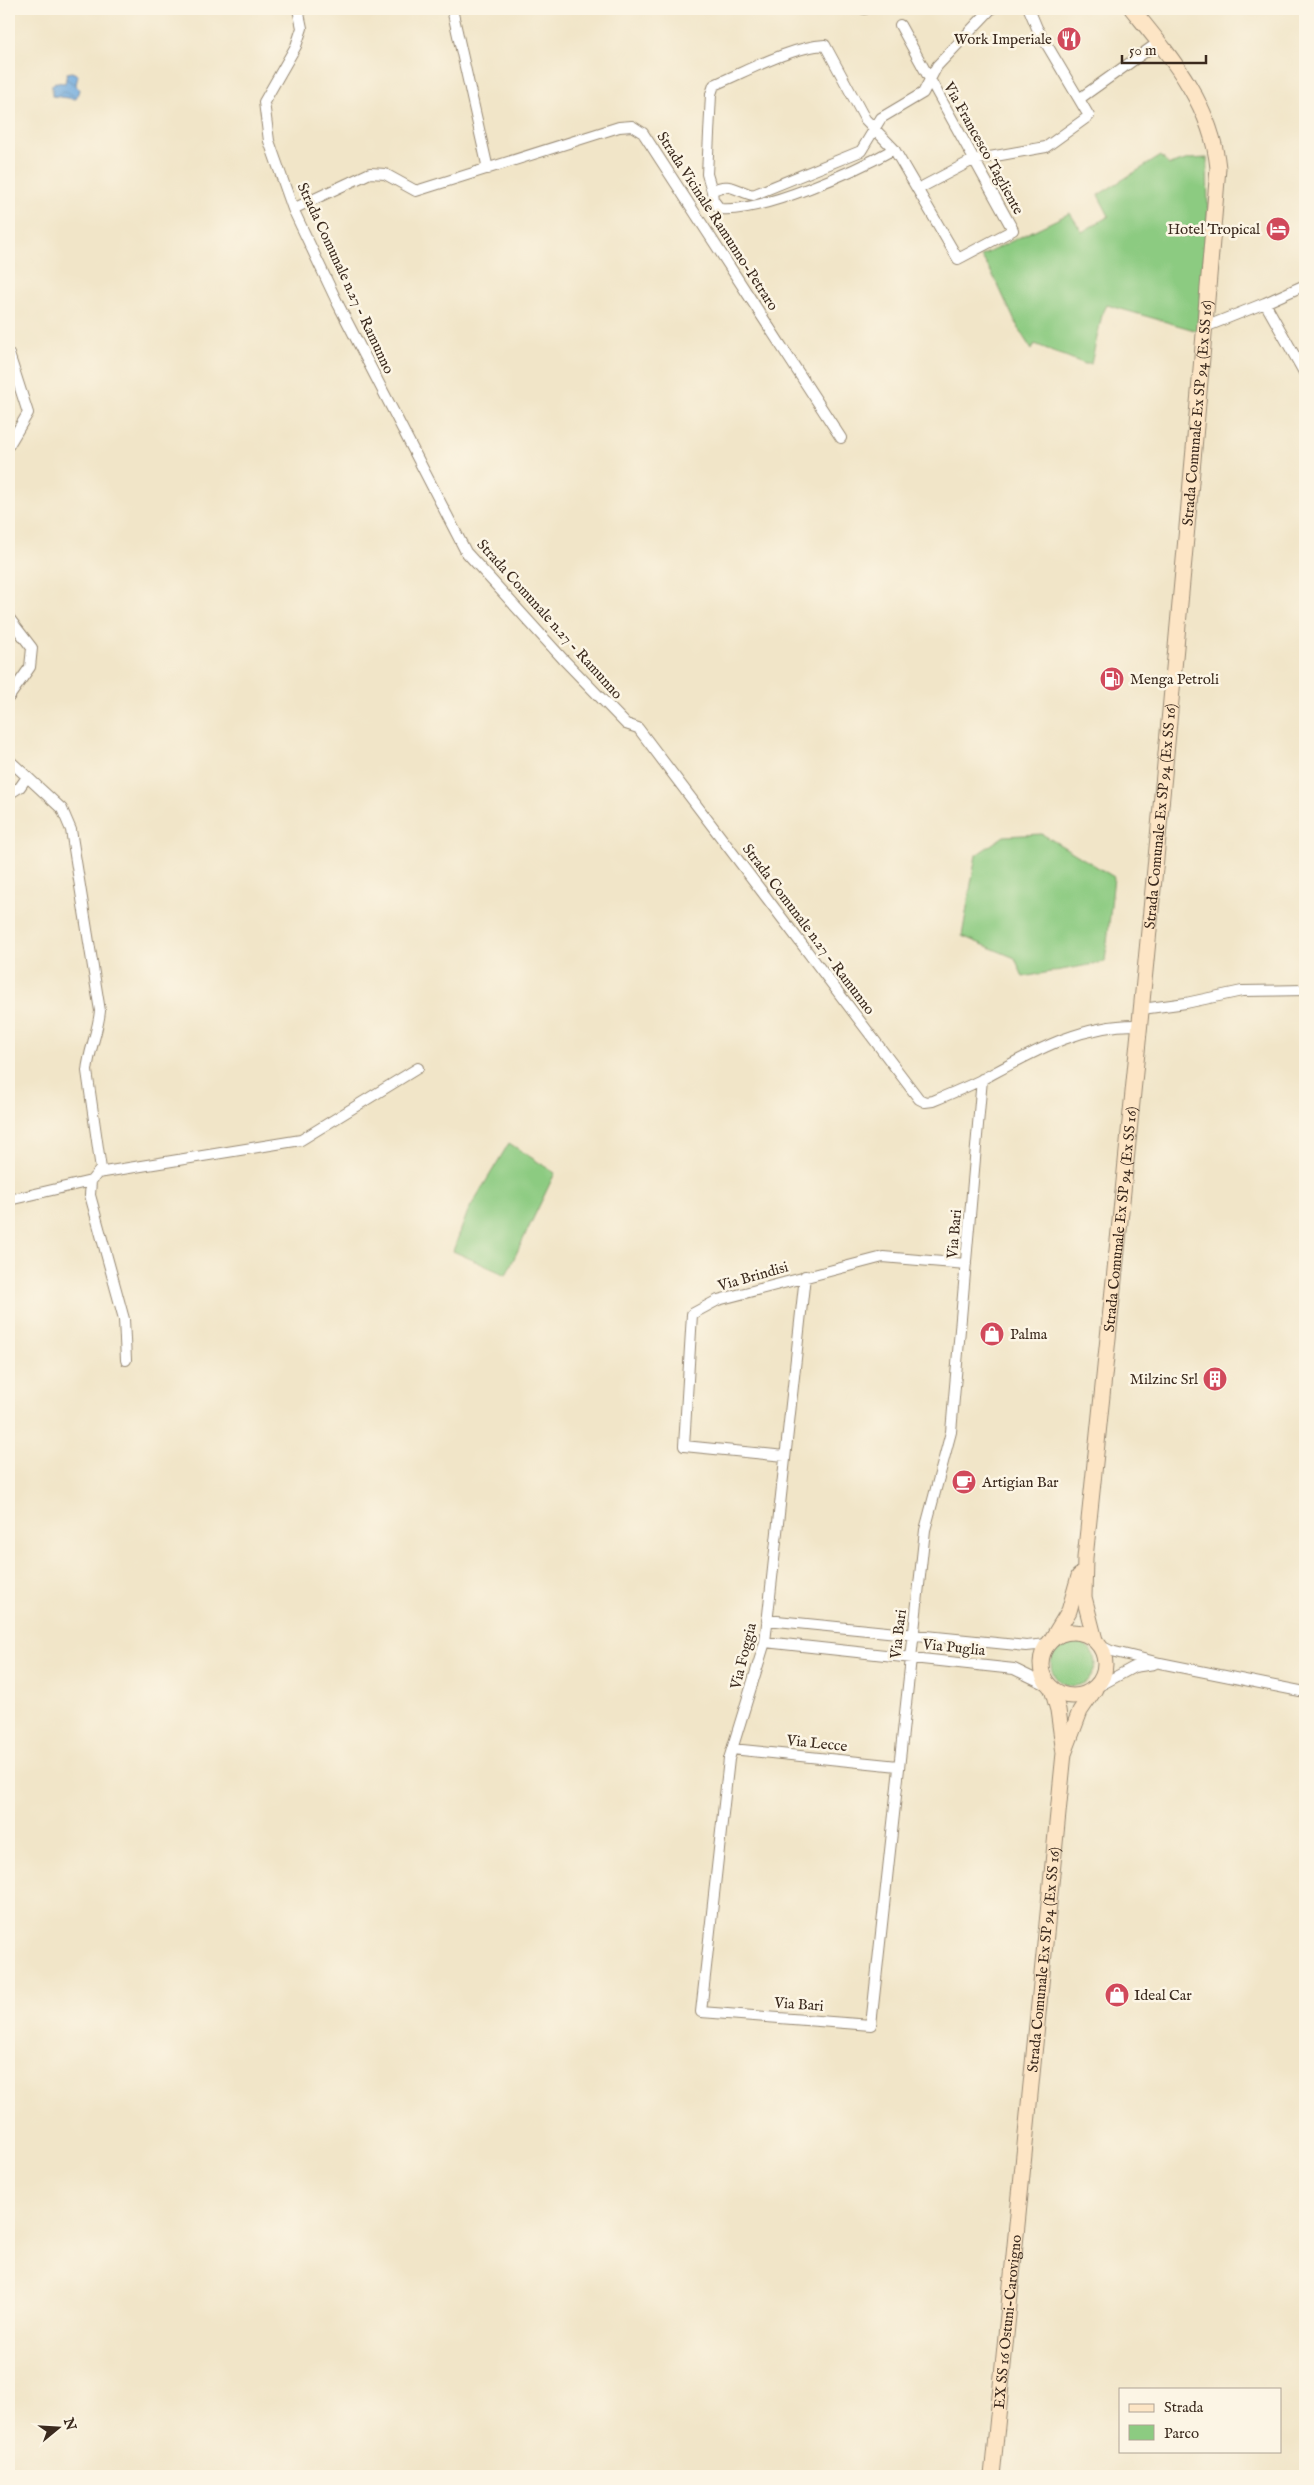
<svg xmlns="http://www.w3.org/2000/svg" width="1314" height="2485" viewBox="0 0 1314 2485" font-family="'IM FELL English',serif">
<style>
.green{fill:#8ccb81;stroke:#647a50}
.water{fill:url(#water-waves);stroke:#546a7e}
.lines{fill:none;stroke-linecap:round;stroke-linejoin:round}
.street-casing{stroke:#968873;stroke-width:12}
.secondary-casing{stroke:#968873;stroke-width:17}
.street{stroke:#fff;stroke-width:10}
.secondary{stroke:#fde5c5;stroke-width:15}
.labels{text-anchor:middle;stroke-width:5;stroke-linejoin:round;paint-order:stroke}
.poi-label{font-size:15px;fill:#3b2a1e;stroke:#fcf5e5;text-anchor:start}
.street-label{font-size:15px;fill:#3b2a1e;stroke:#fcf5e5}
</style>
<defs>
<pattern id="water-waves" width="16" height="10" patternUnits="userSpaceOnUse" patternTransform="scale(1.25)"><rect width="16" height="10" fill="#6da9de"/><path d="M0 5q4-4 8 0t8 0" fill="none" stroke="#5b8ab3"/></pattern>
</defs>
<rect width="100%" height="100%" fill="#fcf5e5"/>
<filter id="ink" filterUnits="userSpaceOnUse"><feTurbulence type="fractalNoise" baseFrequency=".02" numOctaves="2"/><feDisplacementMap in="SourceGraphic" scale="10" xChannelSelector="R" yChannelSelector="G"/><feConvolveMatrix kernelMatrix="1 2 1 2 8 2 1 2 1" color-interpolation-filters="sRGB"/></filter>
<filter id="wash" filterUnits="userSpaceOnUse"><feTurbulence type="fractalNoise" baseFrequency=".0096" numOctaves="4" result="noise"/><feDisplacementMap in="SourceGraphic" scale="20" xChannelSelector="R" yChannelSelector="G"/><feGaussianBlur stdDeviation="1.12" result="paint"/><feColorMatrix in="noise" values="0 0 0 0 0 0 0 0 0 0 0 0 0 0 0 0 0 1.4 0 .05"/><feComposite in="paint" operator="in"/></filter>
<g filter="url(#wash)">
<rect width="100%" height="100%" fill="#f1e5c8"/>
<path class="green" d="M1161,156l8,9 20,-6 18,-1 1,55 -10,118 -91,-26 -5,10 -11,49h-6l-50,-20 -3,6c-21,-29 -30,-64 -51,-94l89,-43 12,19 27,-16 -11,-21z
M1042,834l72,43 -9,85 -82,15 -8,-19 -53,-22 14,-81 28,-19z
M509,1143l46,30 -49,102 -53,-24 15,-40z
M1051 1664a22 22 0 1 1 44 0a22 22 0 1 1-44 0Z"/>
<path class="water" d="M72,72l6,3 -2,10 3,5 -3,9 -24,-3v-11l3,-3 10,1 2,-10z"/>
</g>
<g filter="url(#ink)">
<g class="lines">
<defs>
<path id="street" d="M298,9l4,19 -6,18 -32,56 5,39 24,68 45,95 128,248 97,107 63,65 12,4 281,371 6,3 8,-1c17,-7 34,-14 50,-22 50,-27 99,-56 158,-54
M452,9l36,160
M864,9h1
M1079,99l80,-57
M894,149c-37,21 -132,64 -174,60l-7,-9 -1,-9c16,-10 25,0 41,4l108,-44 20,-33 42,-25 14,-27 54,-57
M918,189l55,-29 73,-13 43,-31 -52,-88 -8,-19
M712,191l-5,-17 4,-80 3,-9c33,-14 76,-38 111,-40l40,74 29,30 64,110 55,-29 -113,-205
M293,209l77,-36 15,1 31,17 203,-64 13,-1 11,7 198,305
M1265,303l40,-18
M1205,327l60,-24 40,71
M9,354l19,59 -19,32
M9,618l23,30 -2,19 -21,30
M9,760l53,49 9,21 29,181c-2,21 -11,39 -13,60l14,98 -10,12 -1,14 34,124 2,41
M9,794l11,-7 7,-10
M1142,1009l44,-6 56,-12 63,-1
M98,1173l203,-33 117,-72
M9,1200l82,-19
M805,1276l-40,366 -36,117 -28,253 170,13 54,-495 26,-98 31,-353
M785,1456l-101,-10 8,-132 26,-14 165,-43 83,7
M767,1620l259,26 22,-2
M765,1642l249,27 33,16
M1099,1645l12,6 49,12 145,29
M1097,1687l37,-20 20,-3
M732,1749l166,17"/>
<g id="secondary">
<circle cx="1073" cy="1664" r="32"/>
<path d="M1052,1639l17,-28 10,-35"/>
<path id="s1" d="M1095,1640l-11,-43 1,-39c49,-463 95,-926 133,-1390 -6,-63 -47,-111 -86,-159"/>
<path d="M1065,1751l15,-40 15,-22"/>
<path id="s2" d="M992,2476l72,-723 -6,-43 -6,-21"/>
</g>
</defs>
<use href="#street" class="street-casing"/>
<use href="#secondary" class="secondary-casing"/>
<use href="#street" class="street"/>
<use href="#secondary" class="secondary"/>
</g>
</g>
<defs>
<symbol id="restaurant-disc" viewBox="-11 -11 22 22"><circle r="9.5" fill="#d1495b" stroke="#fcf5e5"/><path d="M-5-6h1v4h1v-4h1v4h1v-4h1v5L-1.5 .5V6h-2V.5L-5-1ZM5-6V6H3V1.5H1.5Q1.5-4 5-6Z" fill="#fff"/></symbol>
<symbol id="hotel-disc" viewBox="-11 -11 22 22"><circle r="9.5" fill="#d1495b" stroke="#fcf5e5"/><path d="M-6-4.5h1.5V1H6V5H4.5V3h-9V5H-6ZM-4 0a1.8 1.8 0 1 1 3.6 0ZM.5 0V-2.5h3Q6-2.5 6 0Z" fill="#fff"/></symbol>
<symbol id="fuel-disc" viewBox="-11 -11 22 22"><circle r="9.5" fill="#d1495b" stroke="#fcf5e5"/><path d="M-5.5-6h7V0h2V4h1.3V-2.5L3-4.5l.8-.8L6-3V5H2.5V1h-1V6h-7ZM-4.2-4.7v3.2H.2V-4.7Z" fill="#fff"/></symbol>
<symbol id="shop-disc" viewBox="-11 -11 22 22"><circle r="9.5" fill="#d1495b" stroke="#fcf5e5"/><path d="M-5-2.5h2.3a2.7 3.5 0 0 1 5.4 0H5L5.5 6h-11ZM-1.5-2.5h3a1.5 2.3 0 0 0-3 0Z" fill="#fff"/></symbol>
<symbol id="building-disc" viewBox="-11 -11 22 22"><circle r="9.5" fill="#d1495b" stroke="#fcf5e5"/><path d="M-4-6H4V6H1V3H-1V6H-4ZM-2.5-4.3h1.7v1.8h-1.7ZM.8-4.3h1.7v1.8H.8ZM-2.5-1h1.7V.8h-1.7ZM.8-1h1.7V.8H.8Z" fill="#fff"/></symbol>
<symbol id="cafe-disc" viewBox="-11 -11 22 22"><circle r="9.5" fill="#d1495b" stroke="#fcf5e5"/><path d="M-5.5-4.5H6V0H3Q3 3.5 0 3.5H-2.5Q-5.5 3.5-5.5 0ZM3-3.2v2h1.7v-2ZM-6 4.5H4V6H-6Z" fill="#fff"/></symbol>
</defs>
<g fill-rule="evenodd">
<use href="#restaurant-disc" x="1055" y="25" width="28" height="28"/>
<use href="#hotel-disc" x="1264" y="215" width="28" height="28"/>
<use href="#fuel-disc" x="1098" y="665" width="28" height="28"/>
<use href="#shop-disc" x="978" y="1320" width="28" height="28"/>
<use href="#building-disc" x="1201" y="1365" width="28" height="28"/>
<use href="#cafe-disc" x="950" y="1468" width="28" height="28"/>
<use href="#shop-disc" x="1103" y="1981" width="28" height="28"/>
</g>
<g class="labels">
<g class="poi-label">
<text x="1052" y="44" text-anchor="end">Work Imperiale</text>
<text x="1260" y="234" text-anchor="end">Hotel Tropical</text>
<text x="1130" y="684">Menga Petroli</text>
<text x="1010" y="1339">Palma</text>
<text x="1198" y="1384" text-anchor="end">Milzinc Srl</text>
<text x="982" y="1487">Artigian Bar</text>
<text x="1134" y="2000">Ideal Car</text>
</g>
<g class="street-label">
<text transform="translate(984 148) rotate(61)" y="5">Via Francesco Tagliente</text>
<text transform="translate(718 221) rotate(57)" y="5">Strada Vicinale Ramunno-Petraro</text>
<text transform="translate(346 278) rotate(65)" y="5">Strada Comunale n.27 - Ramunno</text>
<text dy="5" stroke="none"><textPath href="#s1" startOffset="1234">Strada Comunale Ex SP 94 (Ex SS 16)</textPath></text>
<text transform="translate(550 619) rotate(48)" y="5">Strada Comunale n.27 - Ramunno</text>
<text dy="5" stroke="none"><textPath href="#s1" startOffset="829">Strada Comunale Ex SP 94 (Ex SS 16)</textPath></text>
<text transform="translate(809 929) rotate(53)" y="5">Strada Comunale n.27 - Ramunno</text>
<text dy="5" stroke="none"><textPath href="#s1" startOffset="424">Strada Comunale Ex SP 94 (Ex SS 16)</textPath></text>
<text transform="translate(954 1234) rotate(-85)" y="5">Via Bari</text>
<text transform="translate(753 1276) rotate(-16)" y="5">Via Brindisi</text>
<text transform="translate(898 1634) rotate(-83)" y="5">Via Bari</text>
<text transform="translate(954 1647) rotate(6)" y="5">Via Puglia</text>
<text transform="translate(743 1656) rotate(-76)" y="5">Via Foggia</text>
<text transform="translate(817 1743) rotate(6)" y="5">Via Lecce</text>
<text dy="5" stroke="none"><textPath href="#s2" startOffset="519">Strada Comunale Ex SP 94 (Ex SS 16)</textPath></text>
<text transform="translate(799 2004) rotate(4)" y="5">Via Bari</text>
<text dy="5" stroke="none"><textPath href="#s2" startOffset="155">EX SS 16 Ostuni-Carovigno</textPath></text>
</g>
</g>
<rect width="1314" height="2485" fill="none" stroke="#fcf5e5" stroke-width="30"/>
<rect x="1119" y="2388" width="162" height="65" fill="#fcf5e5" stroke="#afa495"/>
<rect x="1129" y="2404" width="25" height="8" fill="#fde5c5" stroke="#afa495"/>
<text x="1164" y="2412" font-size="15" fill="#3b2a1e">Strada</text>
<rect x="1129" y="2425" width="25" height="15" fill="#8ccb81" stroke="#afa495"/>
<text x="1164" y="2438" font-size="15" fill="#3b2a1e">Parco</text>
<g transform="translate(58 2428) rotate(72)" stroke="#fcf5e5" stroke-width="4" paint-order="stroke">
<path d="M0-4L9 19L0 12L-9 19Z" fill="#3b2a1e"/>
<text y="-8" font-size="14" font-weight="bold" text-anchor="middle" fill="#3b2a1e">N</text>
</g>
<path d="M1122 55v8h84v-8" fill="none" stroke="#3b2a1e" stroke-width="2.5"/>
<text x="1129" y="55" font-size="15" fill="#3b2a1e" stroke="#fcf5e5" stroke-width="4" paint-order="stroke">50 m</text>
</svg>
